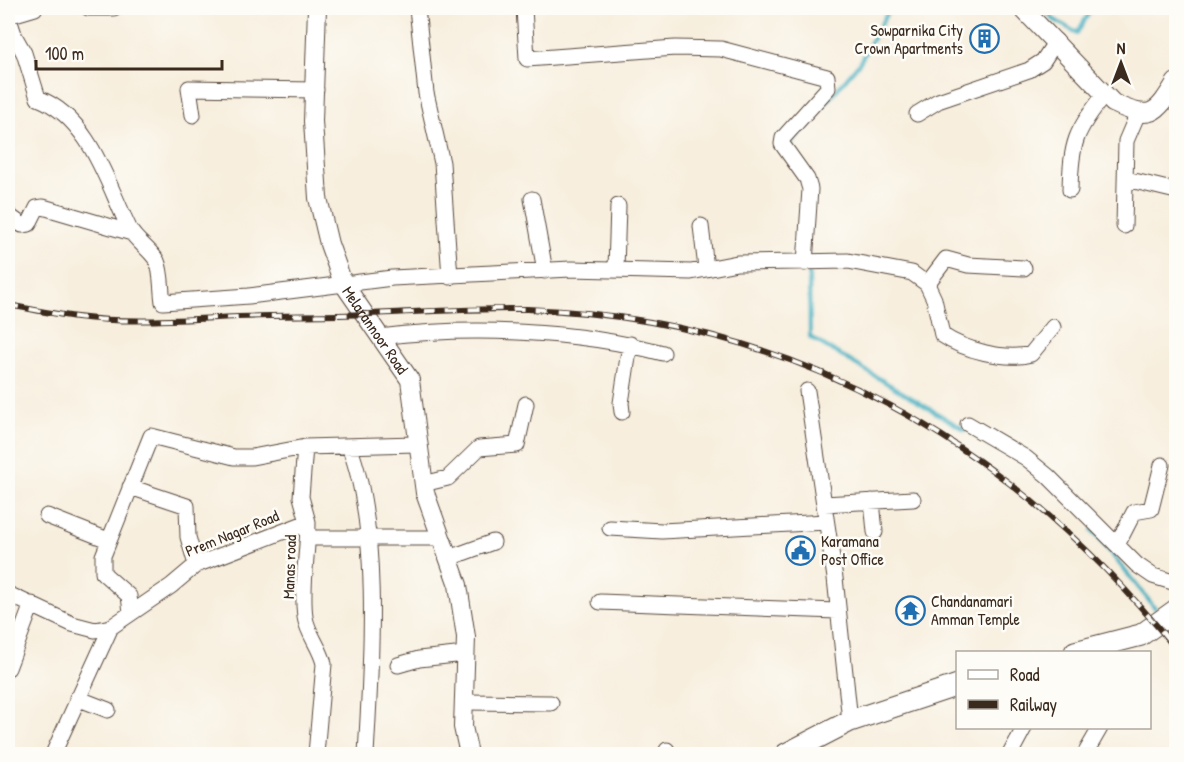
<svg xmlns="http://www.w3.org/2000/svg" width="1184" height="762" viewBox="0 0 1184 762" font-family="'Patrick Hand',sans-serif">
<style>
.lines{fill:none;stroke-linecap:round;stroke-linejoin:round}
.stream{stroke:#45b1c2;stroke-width:4}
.minor-casing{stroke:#57473b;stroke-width:17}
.tertiary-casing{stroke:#57473b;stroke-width:20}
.secondary-casing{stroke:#57473b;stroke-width:23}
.minor{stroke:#fff;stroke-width:15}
.tertiary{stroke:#fff;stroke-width:18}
.secondary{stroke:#fff;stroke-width:21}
.rail-casing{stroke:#3b2a1e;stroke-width:6}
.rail{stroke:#fdfcf7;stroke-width:4;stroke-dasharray:11;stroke-linecap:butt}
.labels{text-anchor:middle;stroke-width:5;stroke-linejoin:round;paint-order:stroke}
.poi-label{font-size:16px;fill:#3b2a1e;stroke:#fdfcf7;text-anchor:start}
.street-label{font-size:16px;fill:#3b2a1e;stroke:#fdfcf7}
</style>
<rect width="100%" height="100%" fill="#fdfcf7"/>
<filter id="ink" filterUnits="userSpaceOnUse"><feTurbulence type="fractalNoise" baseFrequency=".0167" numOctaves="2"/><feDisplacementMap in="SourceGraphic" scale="12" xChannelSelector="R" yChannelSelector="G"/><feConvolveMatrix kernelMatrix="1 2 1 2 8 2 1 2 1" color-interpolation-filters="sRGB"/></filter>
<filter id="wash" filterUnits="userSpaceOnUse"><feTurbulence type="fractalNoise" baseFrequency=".008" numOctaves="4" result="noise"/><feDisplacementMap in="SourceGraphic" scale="24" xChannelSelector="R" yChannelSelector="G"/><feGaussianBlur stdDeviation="1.35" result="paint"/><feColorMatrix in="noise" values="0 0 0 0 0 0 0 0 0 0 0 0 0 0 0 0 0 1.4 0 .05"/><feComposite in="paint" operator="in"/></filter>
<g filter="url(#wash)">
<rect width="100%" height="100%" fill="#f7eedd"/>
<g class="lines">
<path class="stream" d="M1045,8l8,11 24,14 15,-25
M790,146l70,-84 27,-49 9,-5
M809,273l1,64 155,93
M1092,530l63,78
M1170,625l6,9"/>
</g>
</g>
<g filter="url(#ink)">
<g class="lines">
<defs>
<path id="minor" d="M35,8l-27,8 7,21 9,16 14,45c53,21 69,86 92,132 7,12 20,19 27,31 5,11 4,29 6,41l86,-6 143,-18 179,-9 120,3 46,-9 111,-2 64,12 15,11 7,15 8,36c22,15 63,26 89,19l22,-27
M88,8h26
M417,8l9,85 16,70 8,114
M524,8l3,51 148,-11 46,1 106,28 1,11 -45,50 -1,6 25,35 3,10 -5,74
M917,114l21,-13 91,-31 14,-9 13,-20
M193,115l-4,-27 127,2
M1126,179l46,11
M1070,190c1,-47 5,-59 35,-96
M532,199l13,72
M8,215l14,10 7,-1 8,-16 6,-1 89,26
M701,226l5,42
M1124,226l2,-85 12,-28
M616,269l2,-63
M927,284l19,-25 22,6 56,3
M380,337c89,-11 196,-7 283,16
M807,391l28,187 15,143
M622,412l-1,-9 9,-59
M968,424l58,34 22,18 89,89 16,11 23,7
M349,446c32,81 22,221 17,308
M423,484l25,-6 31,-30 38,-3 9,-41
M130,487l57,19 1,31 8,28
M872,501l3,31
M824,504l89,-5
M47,516l61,24
M308,522c0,32 -7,63 -3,95 2,16 16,31 19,47l-8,90
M610,528l52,3 164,-9
M308,538h133
M1117,545l17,-33 17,-3 11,-44
M449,558l44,-16
M8,594l64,30 23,6 16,-3 60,-41 25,-21 112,-43 -7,-25 4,-50 111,-3
M600,602l237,9
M131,612l-2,-16 -26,-23v-17l48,-120 83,21h18l53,-10
M398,665l21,-6 46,-5
M8,668l24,-64
M77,698l31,12
M464,702l87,1
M667,750v4
M53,754l58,-127
M1010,754l14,-26
M1085,754l15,-26"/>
<g id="tertiary">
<path id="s1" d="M317,8l-4,113 5,77 11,46 14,39 67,97 15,113 33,92 8,52 -3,90 6,27"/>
<path d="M1022,8l91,95c38,18 43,12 63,-21"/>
</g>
<path id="secondary" d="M1075,652l66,-17 35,-25
M786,754l64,-33 108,-36"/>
</defs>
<use href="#minor" class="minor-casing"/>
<use href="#tertiary" class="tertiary-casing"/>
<use href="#secondary" class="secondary-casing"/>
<use href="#minor" class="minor"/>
<use href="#tertiary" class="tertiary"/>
<use href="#secondary" class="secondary"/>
<defs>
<path id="rail" d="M8,305c23,4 46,9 69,12 53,7 108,2 161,0 43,-2 85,-1 128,-3 54,-2 107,-6 161,-5 266,9 484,134 649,340"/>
</defs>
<use href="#rail" class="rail-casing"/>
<use href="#rail" class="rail"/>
</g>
</g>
<defs>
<symbol id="building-ring" viewBox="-11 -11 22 22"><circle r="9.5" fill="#fdfcf7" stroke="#1f6fb2" stroke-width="1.5"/><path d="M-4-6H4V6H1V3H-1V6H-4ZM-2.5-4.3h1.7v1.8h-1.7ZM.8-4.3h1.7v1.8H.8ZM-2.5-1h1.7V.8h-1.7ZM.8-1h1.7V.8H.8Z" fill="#1f6fb2"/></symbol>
<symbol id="civic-ring" viewBox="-11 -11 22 22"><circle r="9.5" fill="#fdfcf7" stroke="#1f6fb2" stroke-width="1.5"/><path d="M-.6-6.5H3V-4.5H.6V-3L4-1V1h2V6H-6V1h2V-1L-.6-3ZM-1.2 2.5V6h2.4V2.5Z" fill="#1f6fb2"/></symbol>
<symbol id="temple-ring" viewBox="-11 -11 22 22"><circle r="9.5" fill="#fdfcf7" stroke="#1f6fb2" stroke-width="1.5"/><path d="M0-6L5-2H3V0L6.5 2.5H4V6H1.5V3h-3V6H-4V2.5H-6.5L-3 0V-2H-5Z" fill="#1f6fb2"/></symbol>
</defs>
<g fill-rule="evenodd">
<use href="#building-ring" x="968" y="22" width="33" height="33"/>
<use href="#civic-ring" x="784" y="534" width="33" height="33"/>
<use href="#temple-ring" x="894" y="594" width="33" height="33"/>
</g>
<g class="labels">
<g class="poi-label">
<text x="963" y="36" text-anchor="end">Sowparnika City<tspan x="963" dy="18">Crown Apartments</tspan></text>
<text x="821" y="547">Karamana<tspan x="821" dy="18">Post Office</tspan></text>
<text x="931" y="607">Chandanamari<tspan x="931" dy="18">Amman Temple</tspan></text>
</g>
<g class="street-label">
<text dy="6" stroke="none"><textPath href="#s1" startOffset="336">Melarannoor Road</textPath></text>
<text transform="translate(232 533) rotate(-22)" y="6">Prem Nagar Road</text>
<text transform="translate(289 567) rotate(-88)" y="6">Manas road</text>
</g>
</g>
<rect width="1184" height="762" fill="none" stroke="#fdfcf7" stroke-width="30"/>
<rect x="956" y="651" width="195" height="78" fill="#fdfcf7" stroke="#afa8a0" stroke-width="1.5"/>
<rect x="968" y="670" width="30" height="9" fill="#ffffff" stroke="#afa8a0" stroke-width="1.5"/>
<text x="1010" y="681" font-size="18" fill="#3b2a1e">Road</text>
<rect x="968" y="700" width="30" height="9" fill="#3b2a1e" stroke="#afa8a0" stroke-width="1.5"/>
<text x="1010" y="711" font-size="18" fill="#3b2a1e">Railway</text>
<g transform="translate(1121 63)" stroke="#fdfcf7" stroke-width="4.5" paint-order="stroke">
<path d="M0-4.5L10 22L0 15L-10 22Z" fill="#3b2a1e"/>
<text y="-9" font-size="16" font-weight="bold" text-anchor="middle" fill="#3b2a1e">N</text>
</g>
<path d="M36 60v9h186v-9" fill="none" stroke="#3b2a1e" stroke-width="3"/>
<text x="45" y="60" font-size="18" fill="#3b2a1e" stroke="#fdfcf7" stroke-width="4.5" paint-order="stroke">100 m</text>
</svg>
